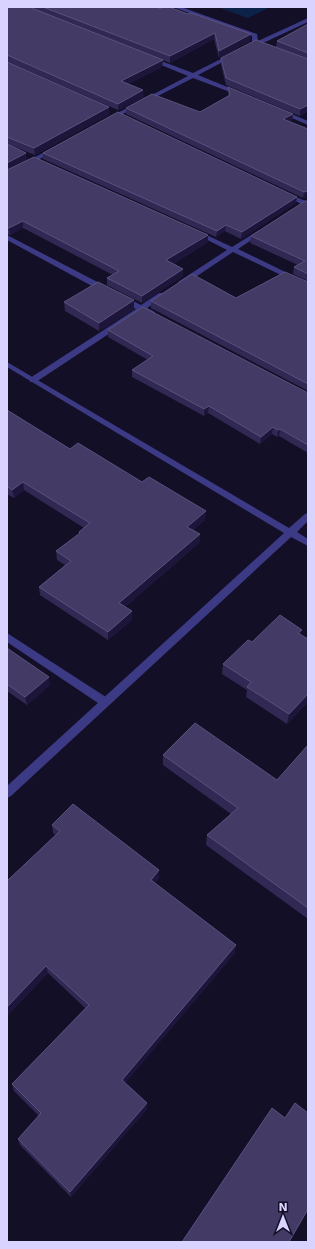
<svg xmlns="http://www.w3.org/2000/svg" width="315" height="1249" viewBox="0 0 315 1249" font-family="'DejaVu Sans',sans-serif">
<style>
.water{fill:#0c2248}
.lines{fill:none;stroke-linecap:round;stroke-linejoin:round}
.minor{fill:#3d3a85;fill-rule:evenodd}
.tertiary{fill:#3d3a85;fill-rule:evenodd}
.wall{fill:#312854}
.shaded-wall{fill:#1d163a}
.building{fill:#433a66;stroke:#5a527e}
</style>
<rect width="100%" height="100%" fill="#130f26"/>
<path class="water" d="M217,7h53l-22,11z"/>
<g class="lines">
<path class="minor" d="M173,7h8l76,27 1,7 50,-23v4l-47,22 3,2 -1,1 -7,-1 -9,4 -3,-2 8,-5v-7z
M231,54l5,1 -38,20 44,18v2h-4l-45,-17 -82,42 -5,-1 82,-43 -39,-16v-2h4l40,15z
M280,109l28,12v4l-30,-13 -1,-1z
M54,147l2,1v2l-49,27v-5z
M284,192l24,10v5l-26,-12 -1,-1z
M259,230l6,1 -27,18 70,34v5l-75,-36 -48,32h-3l-4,-2 49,-32 -33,-17v-2h4l34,16z
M7,235l102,53 1,2 -4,2h-3l-96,-52z
M159,293h6l1,2 -19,13 8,4v4h-6l-7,-4 -106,70h-6v-4l106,-69 -17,-8v-4h6l16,8z
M7,633l102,66 1,3 -1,3 -4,1 -4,-1 -94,-63z"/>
<path class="tertiary" d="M7,362l282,166 16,-14 3,-1v8l-11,11 11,7v7l-17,-9 -280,259 -4,2v-12l277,-253 -277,-166z"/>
</g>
<path class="wall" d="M7,7h149l94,34 -31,17 -5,-19 -44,24 -57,-23 50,20 -1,7 -34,17 16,13 -26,13 -110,-48h-1z
M308,24v87l-8,5 -74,-31 -5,-20v-7l55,-10 1,-7z
M7,62l103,52 -75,41 -28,-11z
M228,87l65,27 -1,6 -3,2 19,75 -5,1 -177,-84v-6l74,4 29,-16 -1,-3z
M7,144l20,16 -14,7 195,75 -35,22 10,5v7l-41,27 -35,-18v-7l6,-3 -90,-47 -13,7 -3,-1z
M43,153l253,50 -55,36 -16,-8 -9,6 -173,-78z
M308,201v80l-15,-7 1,-7 4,-2 -48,-22 1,-7z
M308,282v109l-157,-83v-7l85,-3z
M134,300v9l-35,22 -34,-20 -1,-9z
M108,330l200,63v60l-29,-17 -2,1 -5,-3 -12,10 -52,-31 -4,3 -72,-39v-7l16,-10 -40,-23z
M7,410l63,39 135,71 -12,10 7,4 -1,9 -74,64 7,4v9l-24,20 -68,-45 -1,-8 26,-22 -8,-5 -1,-9 23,-17v-2l5,-4 -60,-38 -10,8 -7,-4z
M301,635l7,4v63l-21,22 -41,-27 1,-7 -25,-16 1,-10 29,-22z
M7,648l43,37 -23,20 -20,-14z
M308,745v174l-102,-74 1,-10 24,-21 -68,-49v-10l114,25z
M52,825l107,45v8l-4,5 80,70 -110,130 22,20v6l-76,88 -51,-52 -2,-6 21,-23 -25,-25 -2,-7 73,-76 -37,-35 -41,43v-135l49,-46 -3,-2z"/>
<path class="shaded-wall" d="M215,33l-1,6 -44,24v-7z
M251,34l-1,7 -31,17v-7z
M163,60l-1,7 -41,21v-7z
M143,90l1,7 -26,13v-6z
M308,105v6l-8,5v-7z
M109,107l1,7 -75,41 -1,-7z
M293,114l-1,6 -10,6 1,-7z
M26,153l1,7 -20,10v-7z
M308,191v6l-5,1 1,-6z
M297,197l-1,6 -55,36 1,-7z
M23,221v7l-13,7 -1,-7z
M226,225l-1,6 -9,6 1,-6z
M208,235v7l-42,26v-8z
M183,269v7l-41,27v-7z
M134,300v9l-35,22v-8z
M209,406l-1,7 -4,3v-7z
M273,427l-1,7 -12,10 1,-7z
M280,429l-1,7 -2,1 1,-7z
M23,482l1,8 -10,8 -2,-8z
M206,511l-1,9 -18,15v-8z
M200,534l-1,9 -80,69v-9z
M132,611v9l-24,20v-8z
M302,630l-1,10 -3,-7z
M49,677l1,8 -23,20 -2,-8z
M308,694v8l-21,22 2,-10z
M159,870v8l-8,10v-8z
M236,945l-1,8 -112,133 -1,-6z
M46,966l2,7 -41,43v-9z
M147,1103v6l-76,88 -1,-5z
M308,1209v2l-19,31z"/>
<path class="building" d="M7,7h22l134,53 -42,21 22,9 -25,14 -111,-49z
M43,7h113l4,2 3,-2h6l19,7 3,-1 60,21 -32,17 -4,-18 -45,23z
M308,24v29l-31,-12z
M256,40l52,19v46l-8,4 -74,-31 -5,-20z
M7,62l102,45 -75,41 -27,-11z
M228,87l65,27 -10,5 25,10v62l-4,1 -178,-84 26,-14 48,18 30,-17z
M118,112l179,85 -55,35 -16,-7 -9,6 -174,-78z
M7,144l19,9 -19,10z
M34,157l174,78 -42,25 17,9 -41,27 -35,-18 12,-7 -96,-50 -14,7 -2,-1v-57z
M305,201h3v73l-14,-7 11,-6 -54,-25z
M285,272l23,10v102l-157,-83 41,-27 44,24z
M98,282l36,18 -35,23 -35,-21z
M143,307l165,86v52l-28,-16 -2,1 -5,-3 -12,10 -52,-31 -5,3 -72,-39 21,-14 -45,-26z
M7,410l63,39 8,-6 64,39 7,-5 57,34 -19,16 13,7 -81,69 13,8 -24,21 -69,-45 32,-26 -15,-10 24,-18 -1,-1 11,-9 -67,-41 -11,8 -5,-4z
M280,615l22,15 -4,3 10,6v55l-19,20 -42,-27 4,-5 -28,-18 25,-24 4,2z
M7,648l42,29 -24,20 -18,-13z
M195,723l82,57 31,-35v163l-101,-73 31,-27 -75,-53z
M73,804l86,66 -8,10 85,65 -114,135 25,23 -77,89 -52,-53 23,-26 -29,-29 77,-79 -43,-39 -39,41v-126l53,-50 -8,-6z
M295,1103l13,10v96l-19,33h-107l90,-134 13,10z"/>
<rect width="315" height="1249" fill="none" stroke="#d9d4ff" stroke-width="16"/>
<g transform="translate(283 1217)" stroke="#130f26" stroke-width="3" paint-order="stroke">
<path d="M0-3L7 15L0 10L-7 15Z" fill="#d9d4ff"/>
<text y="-6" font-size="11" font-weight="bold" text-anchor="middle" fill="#d9d4ff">N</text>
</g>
</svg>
